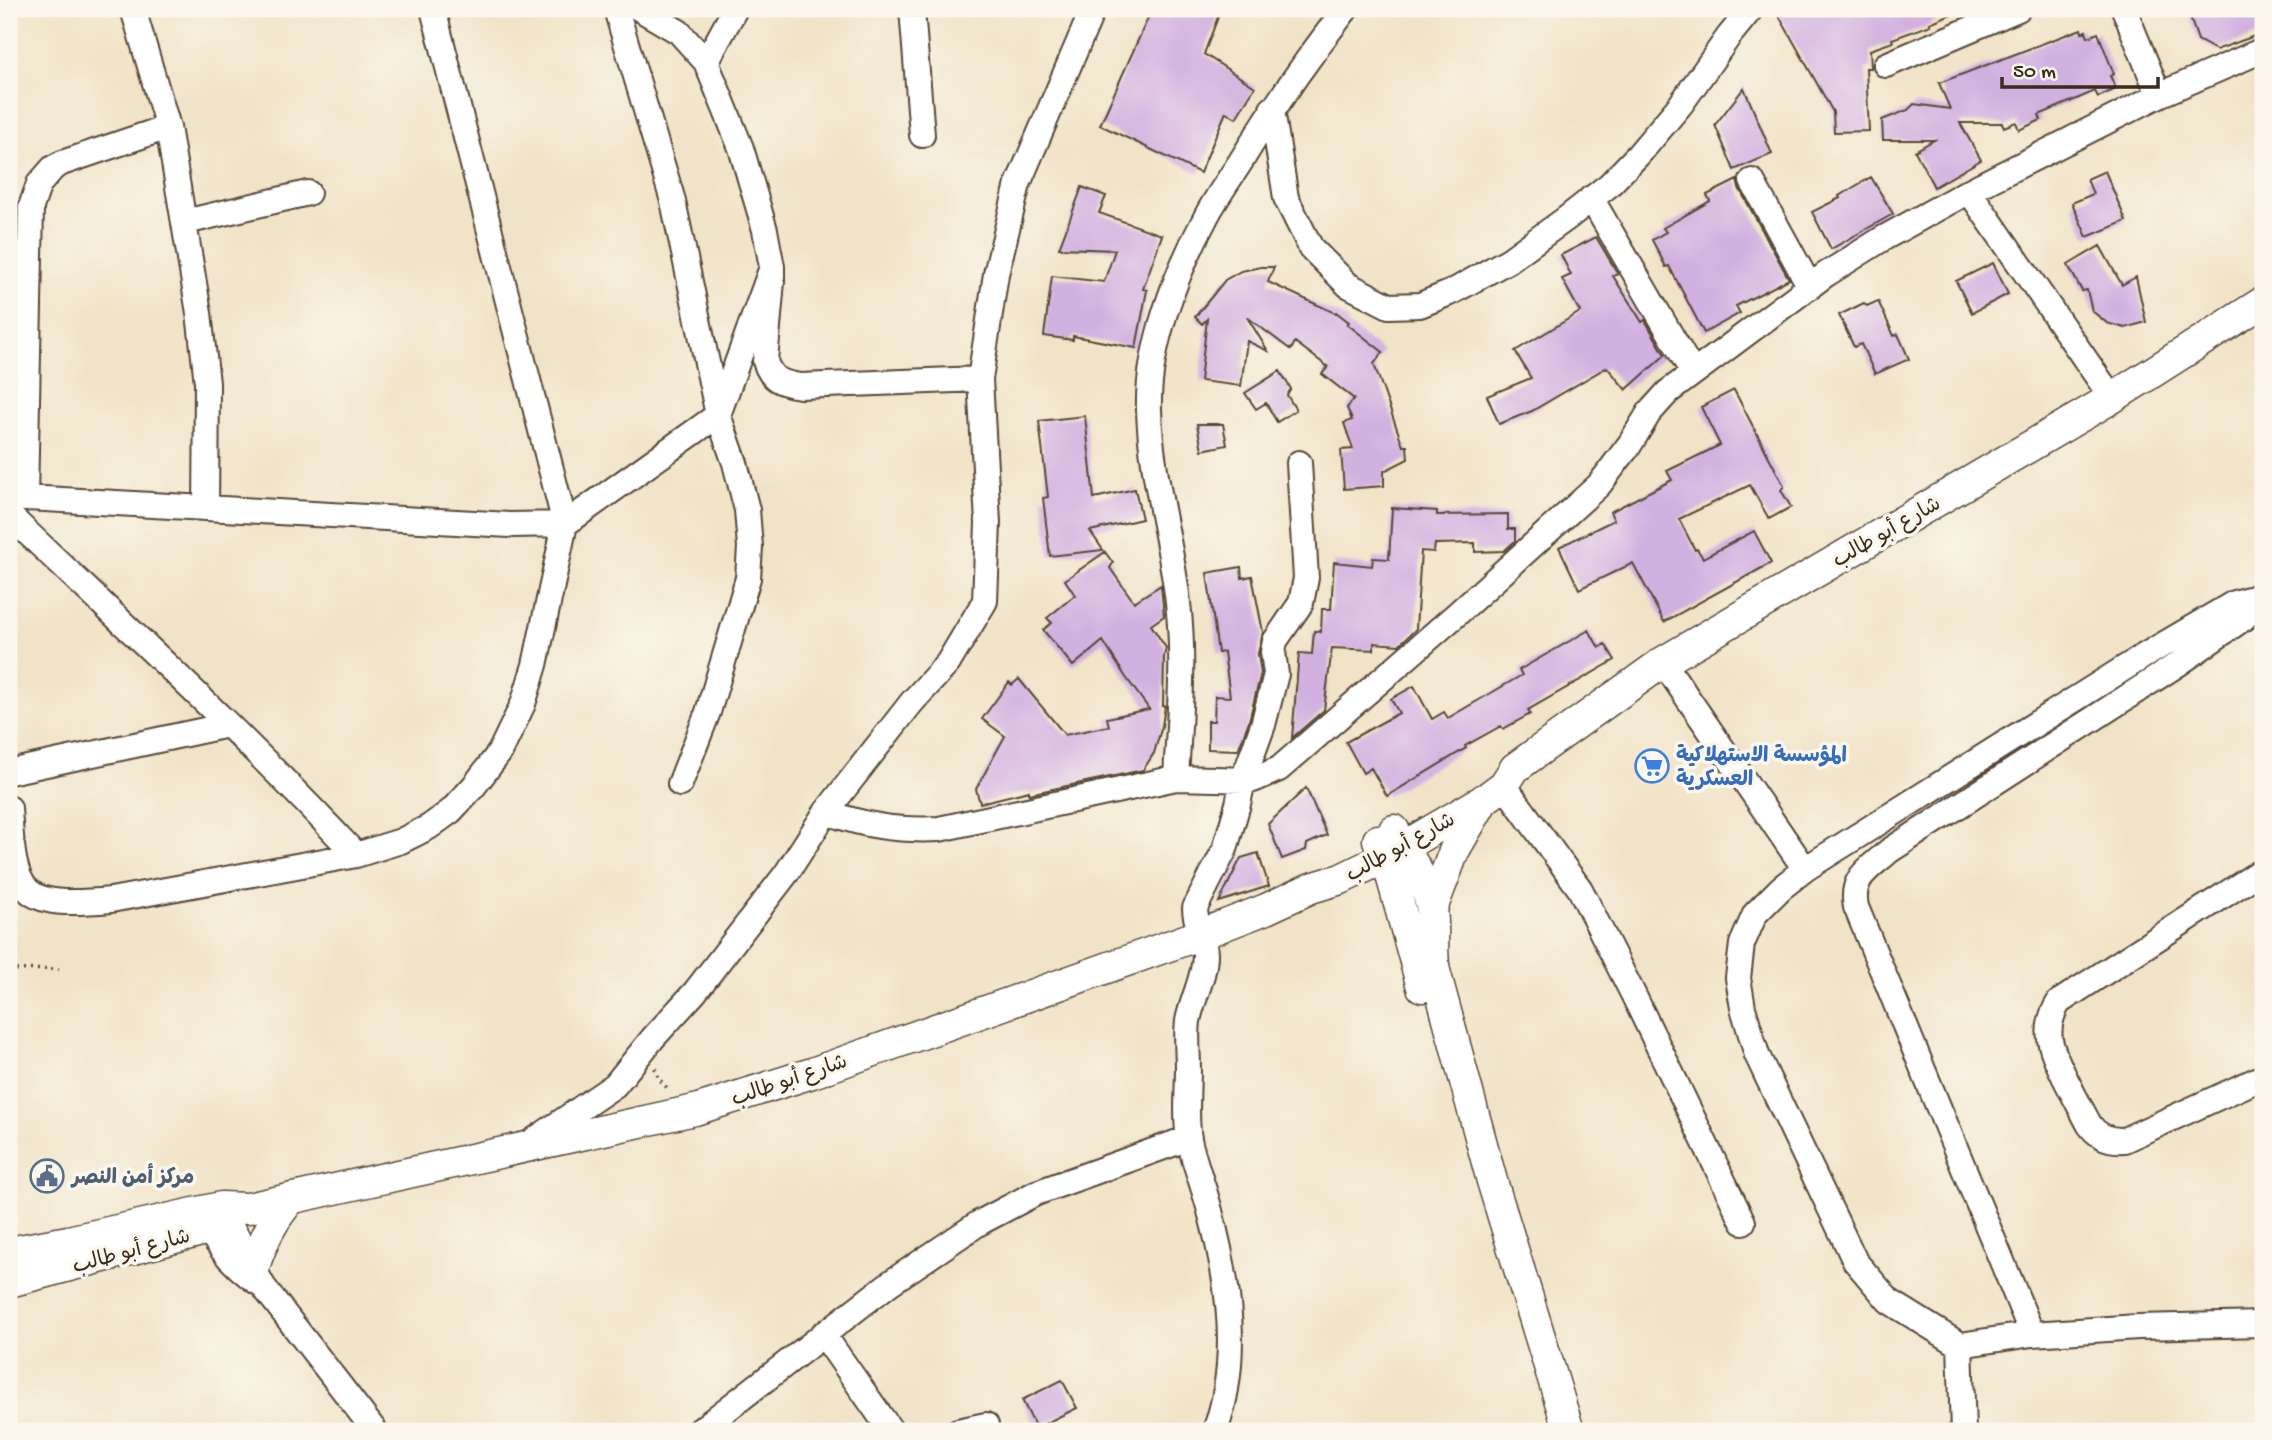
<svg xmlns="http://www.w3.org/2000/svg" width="2272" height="1440" viewBox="0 0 2272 1440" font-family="'Gochi Hand','Playpen Sans Arabic',sans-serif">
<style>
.building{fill:#d2b0e0}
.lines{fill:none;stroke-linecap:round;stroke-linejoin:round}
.minor-casing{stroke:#564637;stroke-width:28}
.tertiary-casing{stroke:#564637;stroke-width:33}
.path{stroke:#564637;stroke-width:3.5;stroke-dasharray:2 5;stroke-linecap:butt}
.minor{stroke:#fff;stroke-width:24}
.tertiary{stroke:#fff;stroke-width:30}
.labels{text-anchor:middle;stroke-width:7;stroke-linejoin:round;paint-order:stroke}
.street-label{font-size:21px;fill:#3b2a1e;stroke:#fbf7ec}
.shop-label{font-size:21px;font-weight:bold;fill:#366cbe;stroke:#fbf7ec;text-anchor:start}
.service-label{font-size:21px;font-weight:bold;fill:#4e5e75;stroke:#fbf7ec;text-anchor:start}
</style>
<rect width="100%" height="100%" fill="#fbf7ec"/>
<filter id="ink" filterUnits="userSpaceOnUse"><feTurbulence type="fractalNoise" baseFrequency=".0143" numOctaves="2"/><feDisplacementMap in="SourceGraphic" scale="14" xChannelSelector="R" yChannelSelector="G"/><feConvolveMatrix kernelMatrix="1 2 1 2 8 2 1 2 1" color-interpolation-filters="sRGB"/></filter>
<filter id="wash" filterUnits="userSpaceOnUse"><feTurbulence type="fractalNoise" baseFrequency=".00686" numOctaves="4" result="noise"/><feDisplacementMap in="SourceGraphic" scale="28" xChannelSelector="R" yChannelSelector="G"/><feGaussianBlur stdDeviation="1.57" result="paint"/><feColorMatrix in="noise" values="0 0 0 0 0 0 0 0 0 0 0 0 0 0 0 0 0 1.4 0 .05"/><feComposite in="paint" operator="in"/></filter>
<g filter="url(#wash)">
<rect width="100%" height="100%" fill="#f1e3c7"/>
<g id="blocks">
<path class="building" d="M1152,9h69l-17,45 51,33 -19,31 -10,-6 -26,61 -100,-48z
M1792,9h171l-33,14 1,2 -39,14 1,3 -23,8 1,18h-5l3,63 -35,1 -1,-20 -54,-96z
M2187,9h76v24l-47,17 -18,-10z
M2081,29l1,4 4,-2 2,6 10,-4 16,41 -4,2 6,13 -18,8 -3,-6 -56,24 2,5 -22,10 -3,-8 -12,5 -2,-4h-42l21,37 -47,27 -19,-36 19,-11h-51l-1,-20 26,-10 6,-6 36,5 -11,-26z
M1744,88l28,66 -38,16 -19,-45z
M2105,171l21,50 -39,16 -15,-34 21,-9 -6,-15z
M1871,177l22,37 -62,35 -19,-37 28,-14 -1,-2z
M1737,180l2,8 50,91 -53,27 4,7 -36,20 -35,-67 -3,1 -14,-27 14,-8 -3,-4 47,-27 -3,-6z
M1082,187l24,9 -7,17 63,22 -19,54 4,1 -11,58 -63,-12v4l-29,-4 8,-60 52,6 11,-32 -56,-2z
M1596,237l22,37 -5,2 29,46 3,-2 20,35 -39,35 -19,-23 -75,44 -33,13 -12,-28 44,-18 -16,-27 65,-39 -18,-33 9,-4 -10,-20z
M2100,246l22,39 14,-8 10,45 -21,6 -18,-5 -15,-12 -5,-21 -5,1 -14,-26z
M1993,263l15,31 -36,19 -16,-32z
M1261,267h13l-6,15 67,31 1,-1 13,10 -2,2 36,28 -9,12 29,82h4l1,13 -24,12v15l-40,3 -3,-39 12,-1 -9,-26 8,-3 -5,-12 7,-9 -32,-25 6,-7 -33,-25 -4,8 -44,-33 21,34 -21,-10 -6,45 -41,-5 7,-62 -5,5 -7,-7 30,-37 16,-9z
M1878,301l16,35 4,-2 11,25 -34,15 -14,-30 -7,3 -15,-32 25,-12 3,3z
M1280,371l11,18 -4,6 9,15 -19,12 -11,-19 -10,6 -11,-16z
M1734,390l50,96 -3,4 10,17 -22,12 -19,-34 -71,34 16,31 2,-1 6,9 51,-27 17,32 -107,59 -31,-59 -54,26 -20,-42 55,-27 -4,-8 62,-32 -5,-9 53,-26 -19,-38z
M1085,416l9,82 41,-9 7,30 -52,12 13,19 -53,6 -7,-58 5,-1 -9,-76z
M1197,424h26l4,21 -25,5z
M1392,508l45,3v4l71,-1v15h7v12l-11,10 -29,1v-9l-40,1 -1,8 -13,-1 -5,78 -17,16 -25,-2v7l-42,-2 -8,62 -32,28 7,-85 13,1 2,-23 7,1 1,-23h9l3,-47 38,4 1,-8 16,1z
M1105,552l8,11 -3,5 24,34 27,-17 3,31 -13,9 15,23 -2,9 -1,49h2l-3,20 -8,27 -11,17 -114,24v-3l-49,12 -4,-14 29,-53 -23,-17 27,-37 3,3 7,-6 46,56 44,-9 -2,-8 42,-9 -24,-33 -22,-35 -30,25 -30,-36 9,-7 -5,-5 28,-23 -10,-15z
M1241,567l1,11 10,-2 9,46 2,10 -5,22 3,19 -12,48 -11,29 -30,-1v-28h6l1,-25 15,1 -6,-45 -6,1 -11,-80z
M1589,630l10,18 6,-4 10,16 -87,50 2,4 -27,15 -2,-3 -36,20 1,2 -79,48 -16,-28 -8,5 -17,-31 53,-29 -8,-14 23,-13 18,33 12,-7 4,6 74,-43 -3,-5z
M1306,788l21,47 -20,9 -1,6 -24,9 -14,-35z
M1258,853l11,33 -50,16 22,-44z
M1062,1380l15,28 -41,20 -14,-28z"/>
</g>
</g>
<g filter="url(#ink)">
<use href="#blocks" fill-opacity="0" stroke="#564637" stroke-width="2"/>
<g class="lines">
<defs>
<path id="minor" d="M133,9l35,118 31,186 8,70 -1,125
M616,9l57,192 45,214 17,48 12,47 3,37 -2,31 -7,24 -33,110 -28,72
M640,9l39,23 27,30 35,86 24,82 7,37v14l-7,80c6,19 16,22 35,25l180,-7
M912,9l10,126
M2124,9l35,86
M706,62l29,-53
M1886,65l132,-56
M1272,109l14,89 25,50 37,37 41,21 31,-1 32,-13 57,-32 58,-42 42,-33 30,-31 42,-50 48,-68 22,-27
M1752,181l58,106
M1969,191l143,207
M1591,198l102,175
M185,222l123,-29
M9,497l501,28 55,-1 153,-109 54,-148
M25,499l6,-292 8,-23 14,-16 9,-5 106,-36
M9,515c117,112 236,221 347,340
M2263,595l-29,8 -92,54 -337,212 -24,19 -26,26 -13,30 -4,34 5,30 14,47 98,206 34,40 71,44 72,-11 106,-7 125,-3
M1663,662l142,207
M9,772l219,-47
M1176,778c3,-58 9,-117 2,-175 -7,-64 -27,-127 -29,-193 -2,-62 27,-137 56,-191 10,-20 24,-39 36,-58 32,-53 67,-104 105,-152
M1504,785l76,104 54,107 109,226
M9,808c5,89 12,100 102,92l245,-45 45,-14 28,-14 22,-16 23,-25 26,-34 23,-48 12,-39 30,-141 -132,-515
M826,812c40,14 71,19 113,17l237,-51 77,2 26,-11 179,-156 141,-128 31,-41 19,-31 19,-21 157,-117 57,-36 87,-48 190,-96 104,-45
M2263,870l-204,132c-7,11 -11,24 -9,37 2,19 29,65 39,85 8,12 20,17 35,16l139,-63
M527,1145l88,-60 38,-47 42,-46 91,-118 40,-62 86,-110 36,-39 37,-62 3,-78 -8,-144 16,-105 22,-90 75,-175
M221,1207l42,79 112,145
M200,1211c12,30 30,52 57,71
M823,1334l68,97
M2032,1334l-176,-427c-6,-30 13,-38 33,-56l289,-187 66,-46 19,-20
M1960,1345l3,86
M699,1431l191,-148 89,-60 57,-30 153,-55
M958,1431l28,-6
M1215,1431c26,-72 14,-148 -5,-220 -6,-24 -16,-48 -21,-72 -4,-22 -1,-47 -1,-70 0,-15 -2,-32 0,-48 4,-22 17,-44 17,-67 0,-17 -10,-29 -10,-46l30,-59 13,-45 5,-24 20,-55 13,-51 -3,-22 2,-11 26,-38 5,-25 -7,-115"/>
<path id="tertiary" d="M1394,830c13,26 33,51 38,80 3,20 -1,40 3,61l57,210 77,250
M1378,840l8,17 36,130
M1432,909l22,-58 30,-52
M9,1252l59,-11 153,-34 27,1 447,-98 117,-37 390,-139 64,-25 45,-21 30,-9 45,-22 99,-58 19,-14 11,-17 148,-106 449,-264 151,-96
M254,1267c9,-27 19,-48 38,-69
M9,1282l196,-52"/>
</defs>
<use href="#minor" class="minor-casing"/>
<use href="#tertiary" class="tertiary-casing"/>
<path class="path" d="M9,970l50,-1
M655,1068l4,11 11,12"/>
<use href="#minor" class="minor"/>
<use href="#tertiary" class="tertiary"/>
</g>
</g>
<defs>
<symbol id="supermarket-ring" viewBox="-11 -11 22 22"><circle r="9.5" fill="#fbf7ec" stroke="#3f7fe0" stroke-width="1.5"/><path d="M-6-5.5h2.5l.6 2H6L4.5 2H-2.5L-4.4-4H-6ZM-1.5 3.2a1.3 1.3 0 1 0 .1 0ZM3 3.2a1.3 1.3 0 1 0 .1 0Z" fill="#3f7fe0"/></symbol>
<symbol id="civic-ring" viewBox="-11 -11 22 22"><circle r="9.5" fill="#fbf7ec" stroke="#5c6f8a" stroke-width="1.5"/><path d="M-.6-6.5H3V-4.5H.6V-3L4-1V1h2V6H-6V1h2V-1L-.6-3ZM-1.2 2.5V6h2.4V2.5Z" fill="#5c6f8a"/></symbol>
</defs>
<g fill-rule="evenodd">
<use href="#supermarket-ring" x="1633" y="747" width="38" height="38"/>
<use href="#civic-ring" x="28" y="1157" width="38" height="38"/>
</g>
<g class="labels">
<g class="street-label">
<text transform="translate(1886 531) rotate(-30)" y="7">شارع أبو طالب</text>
<text transform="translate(1400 846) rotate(-29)" y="7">شارع أبو طالب</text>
<text transform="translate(789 1079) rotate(-19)" y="7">شارع أبو طالب</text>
<text transform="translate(131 1250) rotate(-15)" y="7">شارع أبو طالب</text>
</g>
<g class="shop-label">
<text x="1676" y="761">المؤسسة الاستهلاكية<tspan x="1676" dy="24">العسكرية</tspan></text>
</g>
<g class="service-label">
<text x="72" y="1183">مركز أمن النصر</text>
</g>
</g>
<rect width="2272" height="1440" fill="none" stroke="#fbf7ec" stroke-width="35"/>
<path d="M2002 77v10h156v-10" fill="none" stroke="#3b2a1e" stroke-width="3.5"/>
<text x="2013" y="77" font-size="21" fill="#3b2a1e" stroke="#fbf7ec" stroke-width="5" paint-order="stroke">50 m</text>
</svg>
